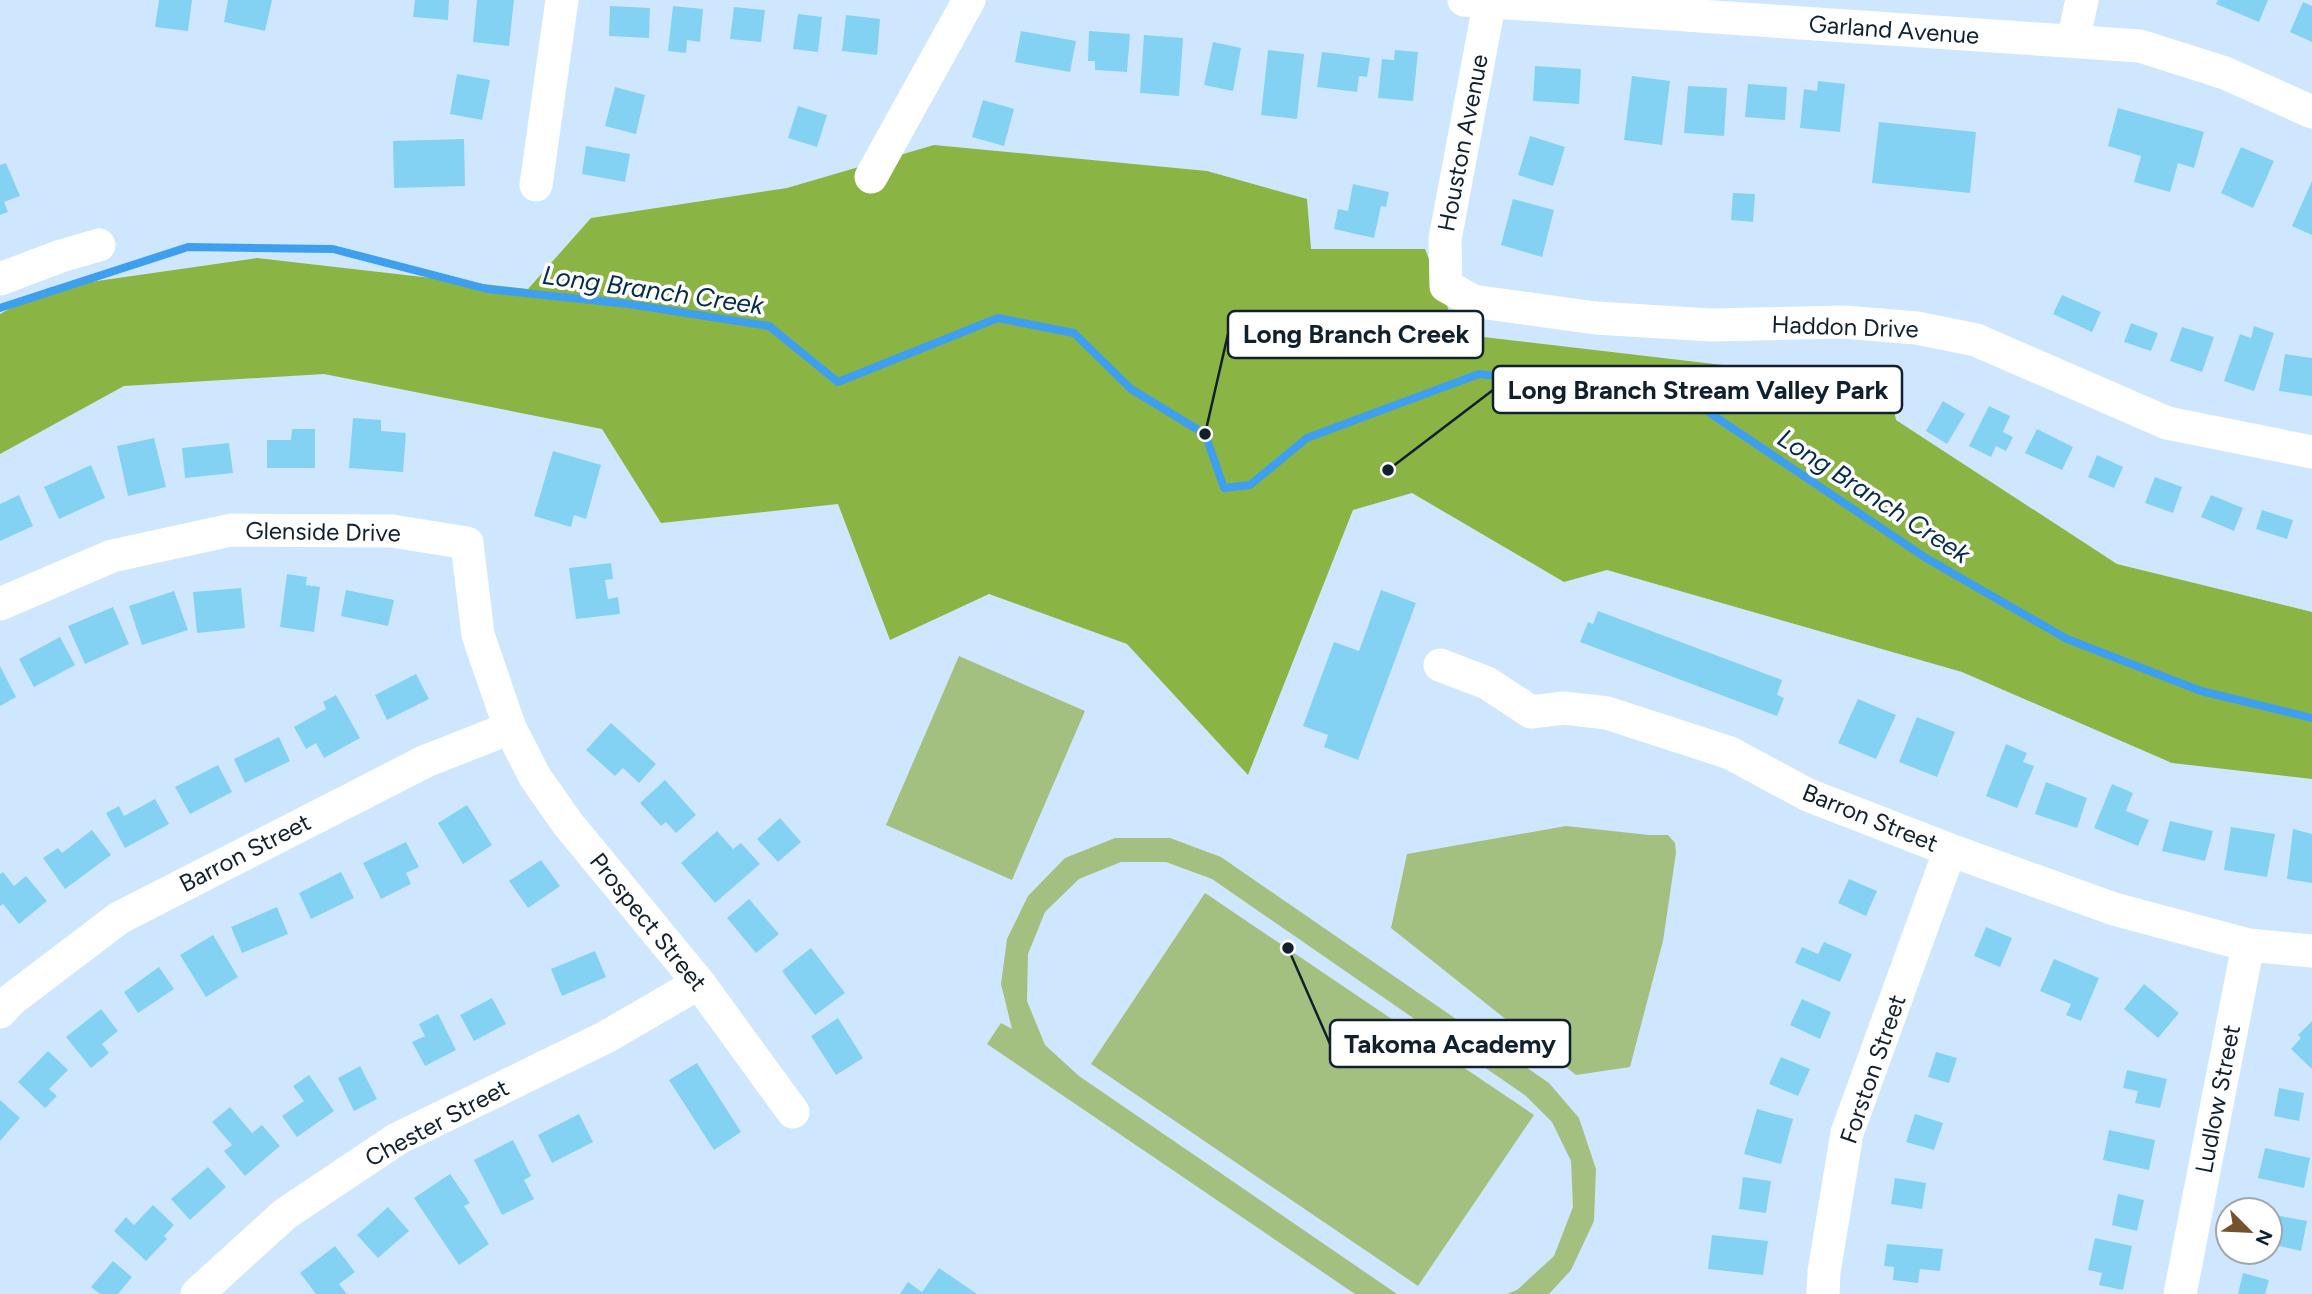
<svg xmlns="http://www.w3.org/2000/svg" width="2312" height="1294" viewBox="0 0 2312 1294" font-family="Figtree,sans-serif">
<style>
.green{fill:#a4c081}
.forest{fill:#8ab544}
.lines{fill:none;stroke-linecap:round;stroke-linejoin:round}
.stream{stroke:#3e9fef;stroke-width:8}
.building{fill:#84d2f3}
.minor{stroke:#fff;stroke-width:33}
.labels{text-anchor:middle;stroke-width:7;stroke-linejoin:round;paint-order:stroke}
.street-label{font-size:24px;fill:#11202d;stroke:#fff}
.water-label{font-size:26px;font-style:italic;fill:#032c4b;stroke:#fff}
.leader{fill:none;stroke:#11202d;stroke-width:2.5}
.callout-dot{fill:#11202d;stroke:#fff;stroke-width:2.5}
.callout{fill:#fff;stroke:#11202d;stroke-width:2.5}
.callout-label{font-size:26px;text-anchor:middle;font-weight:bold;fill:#11202d}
</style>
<rect width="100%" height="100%" fill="#cfe7fe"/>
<path class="green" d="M959,656l126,55 -73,169 -126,-55z
M1566,826l83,9h19l7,8 1,10 -13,88 -33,126 -54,8 -185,-147 16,-74z
M1115,838h55l51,19 328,226 30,35 17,51 -2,52 -23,49 -22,24h-42l10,-4 37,-34 19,-49 -2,-46 -19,-39 -26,-26 -314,-217 -46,-17h-45l-42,17 -34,33 -17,42 -1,47 18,44 34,31 318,218h-42l-368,-250 14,-21 11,6 -11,-45 6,-45 21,-43 37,-38z
M1205,893l329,222 -116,171 -327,-222z"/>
<path class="forest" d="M934,145l273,26 100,28 4,50h114l33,85 299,35 131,12 8,39 221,144 195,48v167l-140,-16 -210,-91 -355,-102 -43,12 -152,-89 -59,17 -105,265 -121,-131 -138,-50 -99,46 -52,-136 -177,19 -59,-94 -278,-55 -200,12 -124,68v-140l48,-26 209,-30 271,31 63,-71 196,-30z"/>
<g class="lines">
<path class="stream" d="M0,308l188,-61 145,2 154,40 141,15 141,22 69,56 160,-64 76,15 57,56 74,45 19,54 26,-3 57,-47 172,-64 207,23 240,161 141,81 134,52 111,27"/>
</g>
<path class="building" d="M159,0h33l-4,31 -33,-4z
M228,0h44l-7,31 -41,-9z
M415,0h34l-1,20 -35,-3z
M477,0h37l-5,46 -36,-4z
M2218,0h50l-9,22 -43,-18z
M2303,2l9,4v36l-22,-10z
M610,6l40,2 -1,30 -40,-2z
M673,6l30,3 -3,33 -13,-2 -1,13 -18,-2z
M734,7l31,3 -4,32 -31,-3z
M798,14l24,3 -4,35 -25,-3z
M846,15l34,4 -3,36 -35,-4z
M1021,31l55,10 -6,31 -55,-10z
M1089,31l41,3 -3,38 -32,-2v-9h-7z
M1144,35l39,3 -4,58 -39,-3z
M1213,42l28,6 -8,43 -29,-6z
M1268,50l36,4 -7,65 -36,-4z
M1395,50l23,2 -5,49 -35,-3 4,-39 12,1z
M1322,52l48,6 -3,19 -8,-1 -2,16 -40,-5z
M1535,66l46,3 -2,35 -46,-3z
M457,74l33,6 -8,40 -32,-6z
M1632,76l38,5 -8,64 -38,-5z
M1818,81l27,3 -5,48 -40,-4 4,-39 13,2z
M1748,84l39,3 -2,33 -40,-3z
M1688,86l39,2 -3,48 -40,-3z
M615,87l30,8 -9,39 -31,-8z
M983,100l31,9 -10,37 -32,-9z
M798,106l29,9 -10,32 -29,-9z
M2118,108l86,24 -10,36 -16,-5 -8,29 -36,-10 7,-26 -33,-10z
M1879,122l97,10 -6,61 -98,-10z
M1530,136l35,11 -12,39 -35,-11z
M464,139l1,47 -71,2 -1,-47z
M586,146l44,8 -5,28 -43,-8z
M2241,147l33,14 -21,47 -32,-15z
M6,163l14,33 -16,6 4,10 -8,3v-50z
M2312,181v54l-20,-9z
M1353,184l36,8 -3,15 -5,-1 -7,32 -40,-9 4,-20 10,2z
M1733,193l22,1 -2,28 -22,-2z
M1513,199l41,11 -12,47 -41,-12z
M2062,295l39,17 -9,20 -39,-18z
M2131,323l27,10 -7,18 -27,-9z
M2254,326l20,7 -20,58 -30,-10 16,-47 11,4z
M2182,327l32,10 -12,35 -32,-11z
M2285,354l27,4v38l-33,-5z
M1943,401l22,13 -18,30 -21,-13z
M1989,406l21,10 -7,16 10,5 -7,14 -10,-5 -5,11 -22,-11z
M353,418l28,2v11l25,2 -3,39 -54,-4z
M292,429h23v39h-48v-28h24z
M2037,429l36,18 -11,23 -37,-17z
M154,438l12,49 -38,9 -11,-50z
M229,443l4,30 -48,5 -3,-30z
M553,451l48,14 -15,54 -12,-4 -3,12 -37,-11z
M2097,455l26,12 -9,21 -26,-11z
M91,465l14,33 -46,21 -15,-32z
M2155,477l27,10 -9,26 -28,-10z
M19,495l14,31 -33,15v-37z
M2211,495l32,13 -9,23 -33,-14z
M2262,510l31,10 -6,19 -31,-10z
M611,563l2,16 -8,1 3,19 10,-2 2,17 -44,5 -7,-51z
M287,574l20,3 -1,8 14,2 -6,45 -34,-5z
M241,588l4,40 -48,5 -4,-41z
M346,590l48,10 -6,26 -47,-10z
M1381,590l35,13 -58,157 -34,-13 4,-12 -25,-9 31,-84 25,9z
M174,591l14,39 -46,15 -13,-39z
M113,607l16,37 -44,20 -17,-38z
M1598,611l184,69 -5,15 7,3 -7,18 -197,-74 8,-20 5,2z
M60,637l15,28 -41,22 -15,-28z
M0,666l16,31 -16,9z
M416,674l13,25 -42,21 -12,-25z
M336,695l24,43 -36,20 -8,-15 -10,6 -12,-22 32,-18 -3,-7z
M1858,699l38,16 -20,44 -38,-16z
M1917,717l38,15 -18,45 -38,-15z
M611,723l45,41 -17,19 -16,-15 -8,8 -29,-26z
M279,737l11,24 -45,22 -11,-24z
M2006,744l21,9 -4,9 11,4 -17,42 -31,-12z
M218,765l14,27 -42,22 -15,-27z
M665,780l31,35 -20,18 -10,-11 -5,4 -21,-23z
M2046,782l41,16 -10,30 -42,-14z
M2112,784l21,9 -7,18 23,9 -11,26 -44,-18z
M155,799l14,25 -44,24 -19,-35 13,-7 5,10z
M467,805l25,40 -29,19 -25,-41z
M780,818l21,24 -23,20 -21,-23z
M2170,821l43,10 -8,30 -43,-10z
M2231,827l44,7 -8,43 -43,-7z
M2293,829l19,5v49l-25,-4z
M92,830l19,25 -46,34 -22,-31 15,-10 4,5z
M717,831l16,18 8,-6 19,21 -45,39 -34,-40z
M406,842l13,25 -13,6 5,11 -30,15 -18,-36z
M541,860l19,26 -32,22 -19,-27z
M3,872l11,14 12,-10 21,25 -28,23 -16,-20 -3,2v-32z
M341,872l13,26 -43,21 -12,-26z
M1849,879l28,12 -11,25 -28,-13z
M749,899l30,35 -23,19 -29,-35z
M277,907l11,27 -46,19 -11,-26z
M1986,927l26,11 -12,29 -26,-11z
M213,935l25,42 -32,20 -26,-42z
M1824,942l28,12 -12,28 -45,-19 7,-16 16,7z
M811,948l34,45 -30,22 -33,-44z
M595,951l11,26 -44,19 -11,-27z
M2054,959l45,19 -18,43 -15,-6 5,-11 -31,-13z
M159,967l15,22 -36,24 -14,-21z
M2144,984l35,29 -21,25 -34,-29z
M492,998l14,26 -32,17 -14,-26z
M1802,999l29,13 -11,27 -30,-14z
M101,1009l17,22 -16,13 7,9 -18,15 -25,-31z
M438,1014l18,36 -31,16 -13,-24 13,-6 -6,-12z
M838,1018l25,40 -27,17 -25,-39z
M2312,1021v48l-21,-20 10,-11 -3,-3z
M48,1051l20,19 -19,19 8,7 -12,12 -27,-26z
M1936,1052l21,6 -8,25 -21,-6z
M1781,1057l29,12 -12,27 -29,-12z
M697,1063l44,69 -27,18 -45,-70z
M360,1066l17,33 -23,12 -16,-33z
M2127,1070l40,9 -7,29 -25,-5 3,-12 -15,-3z
M309,1075l25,36 -37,26 -15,-21 22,-15 -11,-15z
M2279,1088l25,5 -5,28 -25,-5z
M0,1100l20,18 -20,23z
M230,1107l22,26 10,-8 18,21 -35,30 -21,-25 8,-6 -20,-23z
M1757,1109l36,10 -12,45 -37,-10z
M579,1114l14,28 -41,21 -14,-28z
M1915,1114l28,9 -9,27 -28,-8z
M2109,1130l46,10 -6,30 -46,-10z
M513,1140l18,36 -7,4 10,19 -32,16 -28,-55z
M2265,1148l45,10 -6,30 -46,-10z
M208,1167l18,20 -36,33 -19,-21z
M450,1174l20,29 -6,3 25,38 -30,21 -45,-67z
M1743,1177l28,4 -5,32 -27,-4z
M1895,1178l31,5 -4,26 -31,-5z
M2118,1194l26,6 -7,31 -25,-6z
M153,1205l21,20 -10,11 3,3 -21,22 -32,-30 12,-14 8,8z
M388,1207l21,24 -31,27 -21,-23z
M2270,1214l37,7 -6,30 -31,-7z
M1712,1235l56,6 -5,34 -55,-6z
M2095,1238l37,8 -9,44 -24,-5 3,-12 -14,-3z
M1887,1244l56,5 -3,22 -20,-2 -2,14 -25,-3 1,-13 -10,-1z
M335,1246l20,26 -16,12 8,10h-31l-16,-21z
M113,1261l19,16 -14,17h-18l-9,-7z
M939,1268l38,26h-77l8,-12 14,10z
M2243,1273l26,7 -4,14h-27z"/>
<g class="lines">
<path class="minor" d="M1464,0l676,46 85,27 87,39
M1490,0l-45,239 1,47 27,15 123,17 115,7 133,-3 73,6 59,12 191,83 145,29
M2073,41l9,-41
M871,177l98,-177
M536,185l26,-185
M0,279l61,-23 38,-11
M0,604l112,-48 119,-26 161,1 75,12 11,92 32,93 25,49 33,47 131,159 94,129
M1440,665l47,18 44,29 33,-4 43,5 123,40 78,42 142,55 164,59 134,36 64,6
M0,1012l11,-12 108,-82 307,-157 84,-33
M197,1294l88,-80 112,-75 209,-102 93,-54
M1823,1294l1,-22 23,-139 103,-283
M2180,1294l68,-349"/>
</g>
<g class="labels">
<g class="street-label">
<text transform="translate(1894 30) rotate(4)" y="8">Garland Avenue</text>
<text transform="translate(1463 143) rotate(-79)" y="8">Houston Avenue</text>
<text transform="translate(1845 327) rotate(2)" y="8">Haddon Drive</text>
<text transform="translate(323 532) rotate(1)" y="8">Glenside Drive</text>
<text transform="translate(1870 818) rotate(22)" y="8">Barron Street</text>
<text transform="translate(245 853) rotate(-27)" y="8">Barron Street</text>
<text transform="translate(648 922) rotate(51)" y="8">Prospect Street</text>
<text transform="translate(1873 1069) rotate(-71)" y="8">Forston Street</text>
<text transform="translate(2218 1099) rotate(-79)" y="8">Ludlow Street</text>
<text transform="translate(437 1123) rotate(-28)" y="8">Chester Street</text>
</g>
<g class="water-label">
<text transform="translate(653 290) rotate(8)" y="9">Long Branch Creek</text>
<text transform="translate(1874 496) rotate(33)" y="9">Long Branch Creek</text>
</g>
</g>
<path class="leader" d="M1205 434L1228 334M1388 470L1493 390M1288 948L1330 1044"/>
<g class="callout-dot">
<circle cx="1205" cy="434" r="7"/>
<circle cx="1388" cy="470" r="7"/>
<circle cx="1288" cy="948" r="7"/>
</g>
<g class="callout">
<rect x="1228" y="311" width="255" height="47" rx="7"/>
<rect x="1493" y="366" width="409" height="47" rx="7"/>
<rect x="1330" y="1020" width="240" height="47" rx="7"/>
</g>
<g class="callout-label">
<text x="1356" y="343">Long Branch Creek</text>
<text x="1698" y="399">Long Branch Stream Valley Park</text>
<text x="1450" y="1053">Takoma Academy</text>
</g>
<g transform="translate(2249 1231) rotate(114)"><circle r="33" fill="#ffffff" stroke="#a0a6ab" stroke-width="2"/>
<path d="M0-5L12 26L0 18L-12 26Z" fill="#75522b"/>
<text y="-10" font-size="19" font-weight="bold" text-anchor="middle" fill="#11202d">N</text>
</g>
</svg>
